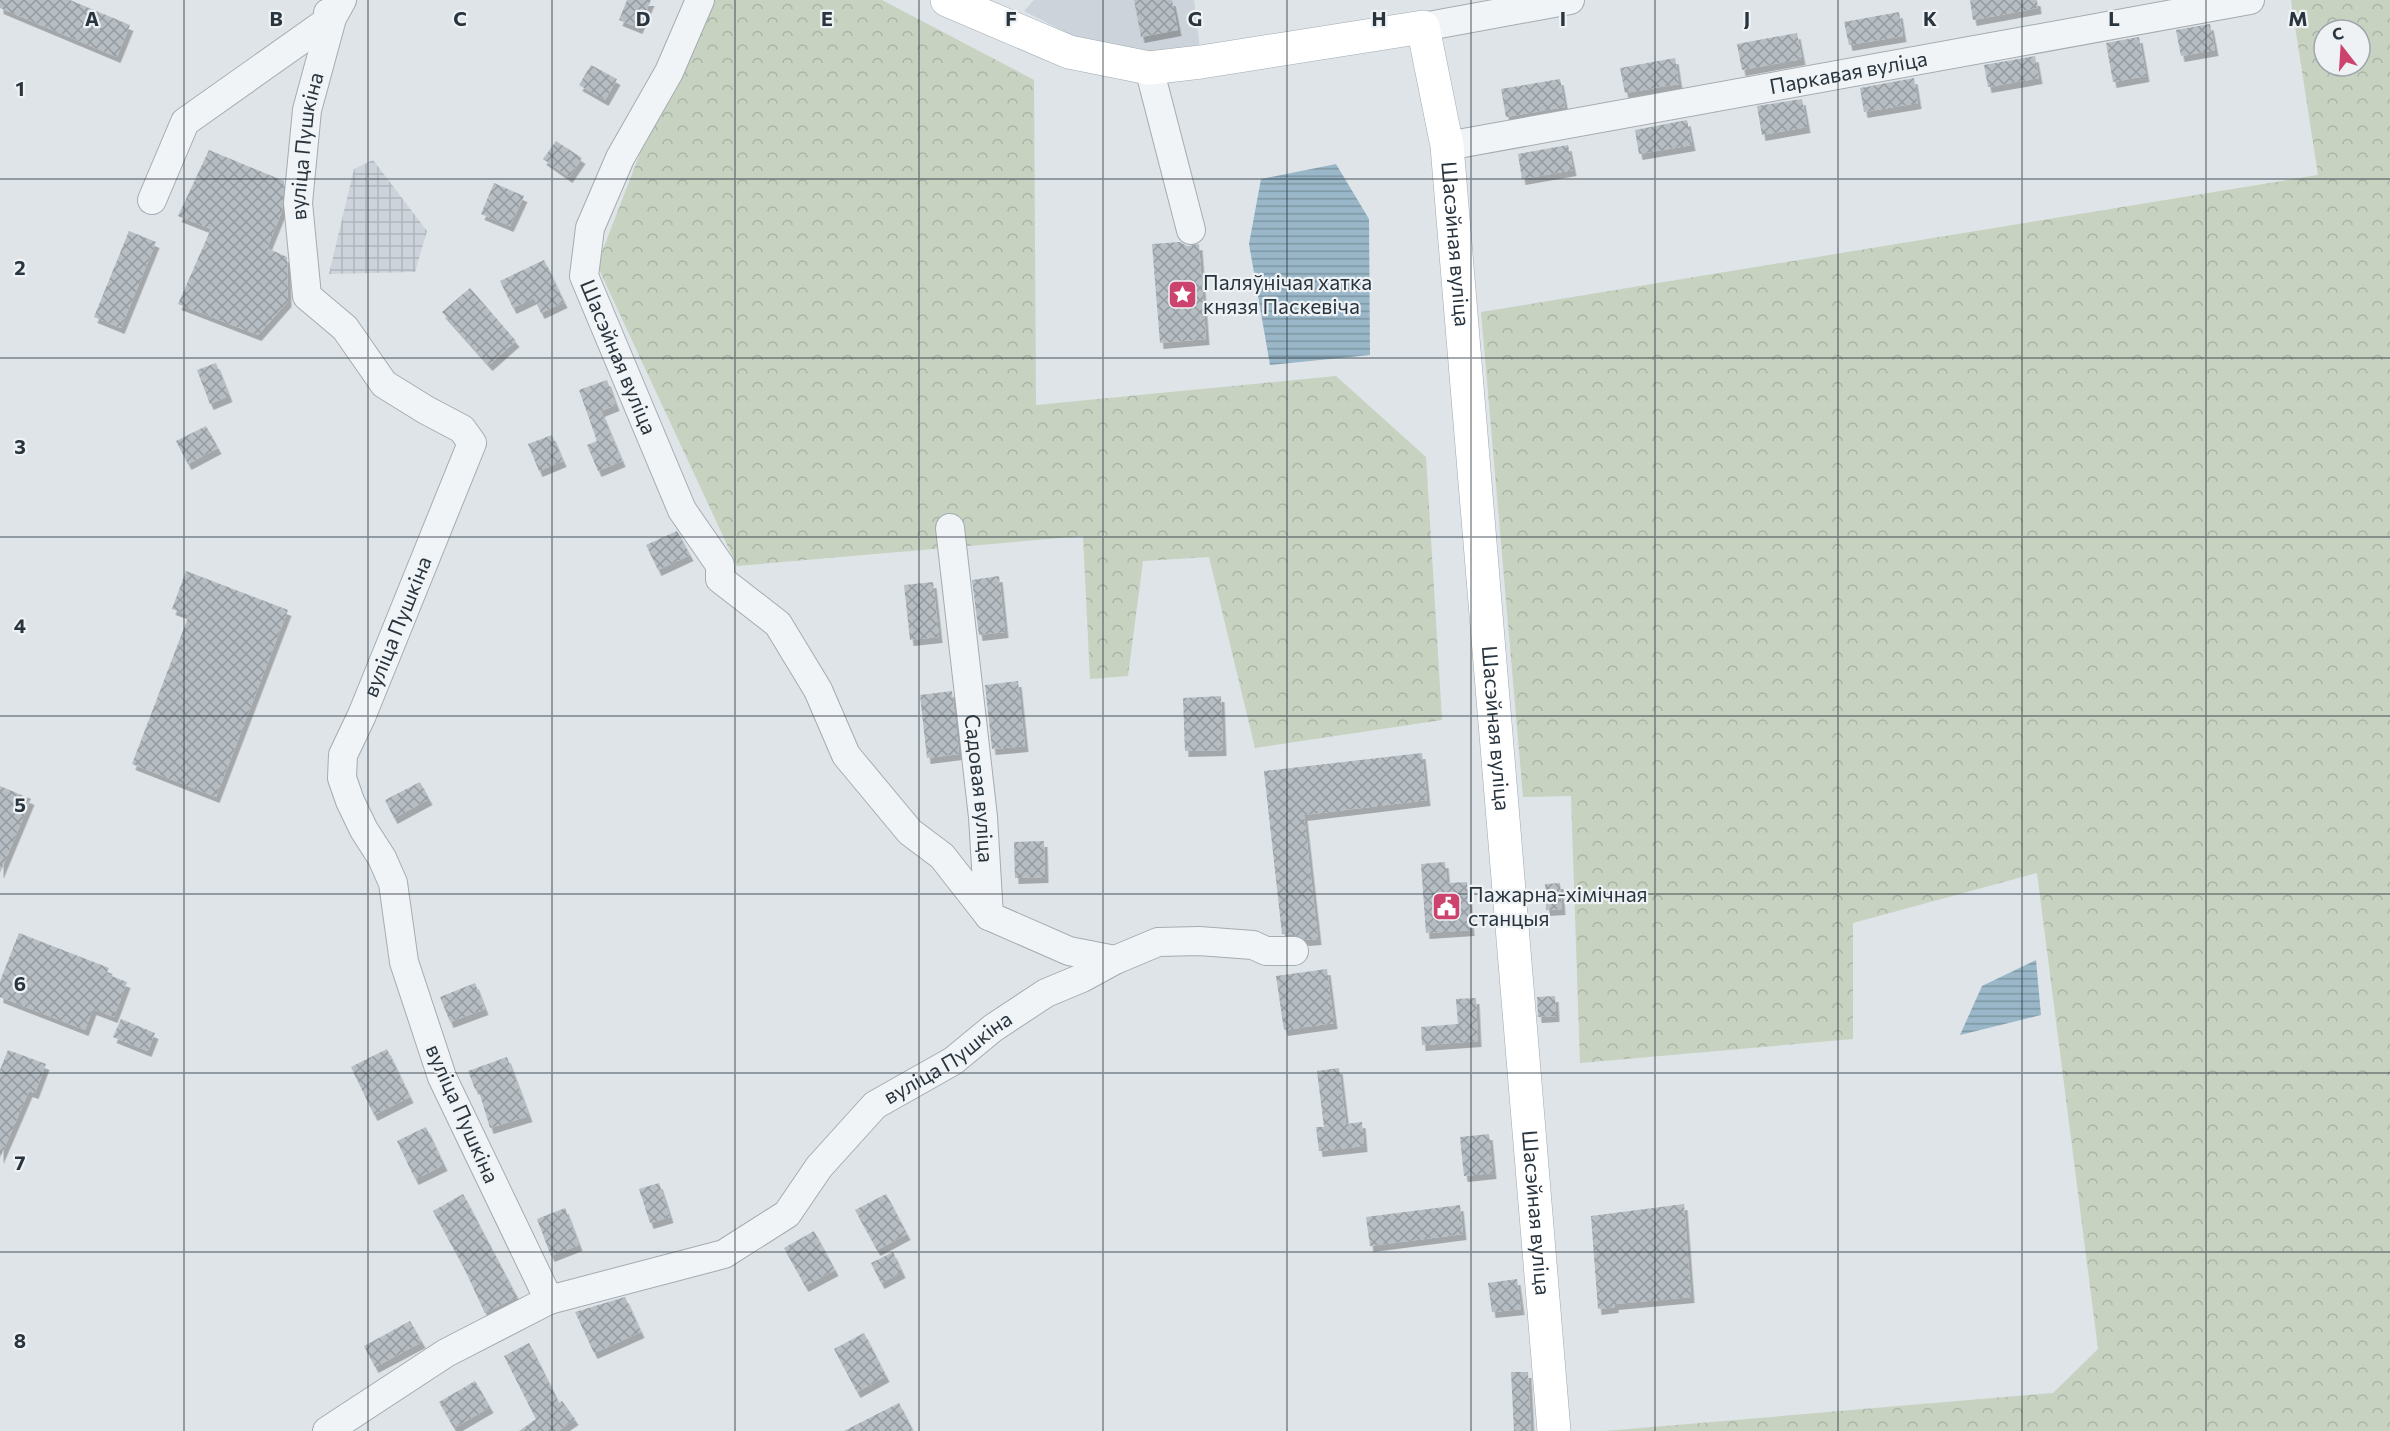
<svg xmlns="http://www.w3.org/2000/svg" width="2390" height="1431" viewBox="0 0 2390 1431" font-family="Commissioner,sans-serif">
<style>
.built{fill:#ccd3da}
.industrial{fill:url(#industrial-grid)}
.forest{fill:url(#forest-crowns);fill-rule:evenodd}
.water{fill:url(#water-rules)}
.building{fill:url(#building-cross-hatch);filter:url(#shadow)}
.lines{fill:none;stroke-linecap:round;stroke-linejoin:round}
.minor-casing{stroke:#a4acb2;stroke-width:30}
.major-casing{stroke:#9eaab3;stroke-width:34}
.minor{stroke:#f1f4f6;stroke-width:28}
.major{stroke:#fff;stroke-width:33}
.grid{fill:none;stroke:#28343e;stroke-width:1.5;stroke-opacity:0.55}
.labels{text-anchor:middle;stroke-width:4.5;stroke-linejoin:round;paint-order:stroke}
.street-label{font-size:21px;fill:#28343e;stroke:#eef2f5}
.poi-label{font-size:21px;fill:#28343e;stroke:#eef2f5;text-anchor:start}
.grid-label{font-size:20px;text-anchor:middle;font-weight:bold;fill:#28343e;stroke:#eef2f5;stroke-width:4.5;stroke-linejoin:round;paint-order:stroke}
</style>
<defs>
<pattern id="industrial-grid" width="8" height="8" patternUnits="userSpaceOnUse" patternTransform="scale(1.5)"><rect width="8" height="8" fill="#ccd3da"/><path d="M0 4h8M4 0v8" fill="none" stroke="#afb6bc"/></pattern>
<pattern id="forest-crowns" width="20" height="18" patternUnits="userSpaceOnUse" patternTransform="scale(1.5)"><rect width="20" height="18" fill="#c7d2c0"/><path d="M2 6a3 3 0 1 1 6 0M12 15a3 3 0 1 1 6 0" fill="none" stroke="#abb5a6"/></pattern>
<pattern id="water-rules" width="6" height="5" patternUnits="userSpaceOnUse" patternTransform="scale(1.5)"><rect width="6" height="5" fill="#99b7c8"/><path d="M0 2.5h6" fill="none" stroke="#7d96a4"/></pattern>
<pattern id="building-cross-hatch" width="8" height="8" patternUnits="userSpaceOnUse" patternTransform="scale(1.5)"><rect width="8" height="8" fill="#b6bec4"/><path d="M0 0l8 8M0 8l8-8" fill="none" stroke="#949ba1"/></pattern>
<filter id="shadow"><feDropShadow dx="3.5" dy="6" stdDeviation="0" flood-color="#0004"/></filter>
</defs>
<rect width="100%" height="100%" fill="#dee4e8"/>
<path class="built" d="M1034,0h160l6,49 -56,5 -47,-6 -73,-37z"/>
<path class="industrial" d="M373,160l54,71 -12,41 -86,2 25,-105z"/>
<path class="forest" d="M699,0h183l152,80 2,325 300,-29 90,81 16,263 -187,28 -46,-191 -66,4 -15,115 -38,3 -7,-143 -346,30 -140,-301z
M2291,0h99v1431h-785l448,-38 45,-44 -61,-476 -184,50v116l-273,24 -9,-267 -48,1 -42,-485 837,-137zM2324,30h36v36h-36z"/>
<path class="water" d="M1336,164l33,55 1,136 -100,10 -21,-121 12,-65z
M2036,960l5,55 -81,20 22,-49z"/>
<path class="building" d="M0,0h70l60,25 -13,32 -117,-49z
M627,0h24l-12,28 -20,-8z
M1134,0h38l6,30 -37,7z
M1970,0h67l1,8 -65,12z
M1899,12l4,24 -54,9 -5,-23z
M2210,24l5,26 -34,6 -5,-26z
M1797,33l5,26 -60,11 -5,-26z
M2139,37l7,39 -33,6 -7,-39z
M2035,56l4,22 -51,9 -4,-22z
M1675,58l4,26 -54,9 -5,-25z
M591,65l26,14 -12,21 -26,-15z
M1914,78l4,25 -54,9 -4,-24z
M1560,79l5,28 -59,10 -5,-28z
M1802,99l5,28 -45,8 -5,-29z
M1687,120l5,25 -53,9 -4,-24z
M556,141l26,17 -13,19 -26,-18z
M1568,145l5,25 -51,9 -4,-25z
M209,150l75,31 -2,30 -15,37 20,9 1,44 -30,34 -80,-31 33,-75 -33,-13z
M494,183l30,13 -14,30 -29,-12z
M129,231l27,11 -35,86 -27,-11z
M1180,242l7,4 12,-2 7,95 -46,4 -8,-99z
M544,260l20,42 -23,11 -7,-15 -21,10 -13,-27z
M470,288l46,53 -27,24 -47,-53z
M216,363l13,33 -19,8 -13,-34z
M607,380l9,25 -15,6 21,50 -24,10 -11,-26 10,-4 -18,-51z
M206,426l12,22 -30,16 -12,-23z
M552,435l11,26 -24,10 -11,-27z
M677,531l13,24 -32,15 -12,-25z
M186,571l102,39 -72,187 -84,-33 57,-149 -17,-6z
M999,576l6,56 -26,3 -7,-55z
M933,582l6,55 -29,3 -6,-55z
M1018,681l7,65 -33,3 -7,-64z
M952,691l7,63 -32,4 -7,-63z
M1221,696l2,54 -38,1 -2,-53z
M1422,753l5,47 -123,15 14,124 -12,1 -11,-5 -13,-1 -18,-163z
M420,782l9,17 -35,19 -9,-18z
M0,786l31,13 -31,74z
M1044,841l1,36 -30,1 -1,-36z
M1445,862l2,21 20,-1 4,48 -45,3 -5,-69z
M1560,883l2,26 -16,1 -1,-26z
M19,933l90,35 -3,6 21,8 -13,35 -21,-8 -8,21 -85,-33v-16z
M1327,969l7,54 -50,7 -8,-54z
M475,983l10,26 -35,13 -10,-25z
M1555,996l1,20 -18,1 -1,-20z
M1476,998l2,43 -56,4 -1,-18 37,-3 -2,-25z
M121,1019l34,14 -7,18 -35,-14z
M387,1049l23,48 -36,18 -23,-48z
M8,1050l38,14 -11,29 -6,-2 -29,67v-88z
M507,1057l22,59 -39,12 -12,-40 -3,1 -7,-18z
M1339,1068l7,56 16,-2 2,24 -45,5 -3,-24h8l-7,-56z
M426,1127l18,38 -29,14 -18,-38z
M1489,1134l4,39 -29,3 -4,-39z
M659,1183l11,34 -20,6 -11,-34z
M463,1194l54,103 -32,16 -21,-45 -31,-57z
M886,1194l21,40 -30,16 -22,-40z
M1684,1204l7,93 -76,7v3l-17,2 -7,-93z
M1460,1205l3,29 -93,12 -4,-29z
M565,1208l14,37 -28,11 -14,-37z
M814,1231l21,39 -30,16 -21,-38z
M893,1252l9,20 -21,11 -10,-20z
M1517,1279l4,30 -29,3 -4,-29z
M625,1297l16,35 -47,21 -19,-41z
M410,1321l12,21 -47,25 -11,-21z
M864,1333l22,43 -29,16 -23,-43z
M529,1343l30,60 3,-2 13,18 -17,12h-39l17,-12 -32,-63z
M1511,1372h17l3,59h-17z
M475,1381l15,26 -36,21 -15,-26z
M899,1403l14,28h-69z"/>
<g class="lines">
<defs>
<g id="minor">
<path id="s1" d="M700,0l-31,72 -49,86 -30,70 -6,48 98,234 38,55v14l58,45 40,66 28,65 64,77 32,24 47,60"/>
<path d="M1423,27l147,-27"/>
<path d="M1149,68l42,162"/>
<path id="s2" d="M1447,146l803,-146"/>
<path d="M152,200l33,-78 147,-104 -4,-5"/>
<path id="s3" d="M950,528l33,289 6,99 80,35 46,9"/>
<path id="s4" d="M549,1300l175,-46 63,-40 32,-47 56,-62 78,-44 40,-33 53,-35 36,-15 33,-18 43,-18 41,-1 54,4 13,6h28"/>
<path id="s5" d="M327,1431l119,-78 103,-53 -107,-223 -38,-115 -11,-79 -11,-25 -18,-28 -14,-29 -8,-23 1,-23 19,-40 110,-272 -10,-14 -36,-19 -42,-26 -39,-56 -38,-32 -9,-93 9,-93 25,-92 10,-18"/>
</g>
<g id="major">
<path id="s6" d="M947,0l122,52 80,16 52,-6 222,-35 24,119 107,1285"/>
</g>
</defs>
<use href="#minor" class="minor-casing"/>
<use href="#major" class="major-casing"/>
<use href="#minor" class="minor"/>
<use href="#major" class="major"/>
</g>
<path class="grid" d="M184,0v1431M368,0v1431M552,0v1431M735,0v1431M919,0v1431M1103,0v1431M1287,0v1431M1471,0v1431M1655,0v1431M1838,0v1431M2022,0v1431M2206,0v1431M0,179h2390M0,358h2390M0,537h2390M0,716h2390M0,894h2390M0,1073h2390M0,1252h2390"/>
<defs>
<symbol id="sight-square" viewBox="-11 -11 22 22"><rect x="-9" y="-9" width="18" height="18" rx="4" fill="#cc446e" stroke="#eef2f5"/><path d="M0-6L1.8-2.2L6-1.7L2.9 1.2L3.7 5.4L0 3.3L-3.7 5.4L-2.9 1.2L-6-1.7L-1.8-2.2Z" fill="#fff"/></symbol>
<symbol id="civic-square" viewBox="-11 -11 22 22"><rect x="-9" y="-9" width="18" height="18" rx="4" fill="#cc446e" stroke="#eef2f5"/><path d="M-.6-6.5H3V-4.5H.6V-3L4-1V1h2V6H-6V1h2V-1L-.6-3ZM-1.2 2.5V6h2.4V2.5Z" fill="#fff"/></symbol>
</defs>
<g fill-rule="evenodd">
<use href="#sight-square" x="1166" y="278" width="33" height="33"/>
<use href="#civic-square" x="1430" y="890" width="33" height="33"/>
</g>
<g class="labels">
<g class="street-label">
<text dy="7" stroke="none"><textPath href="#s2" startOffset="408">Паркавая вуліца</textPath></text>
<text dy="7" stroke="none"><textPath href="#s5" startOffset="1560">вуліца Пушкіна</textPath></text>
<text dy="7" stroke="none"><textPath href="#s6" startOffset="711">Шасэйная вуліца</textPath></text>
<text dy="7" stroke="none"><textPath href="#s1" startOffset="390">Шасэйная вуліца</textPath></text>
<text dy="7" stroke="none"><textPath href="#s5" startOffset="986">вуліца Пушкіна</textPath></text>
<text dy="7" stroke="none"><textPath href="#s6" startOffset="1197">Шасэйная вуліца</textPath></text>
<text dy="7" stroke="none"><textPath href="#s3" startOffset="262">Садовая вуліца</textPath></text>
<text dy="7" stroke="none"><textPath href="#s4" startOffset="483">вуліца Пушкіна</textPath></text>
<text transform="translate(462 1114) rotate(66)" y="7">вуліца Пушкіна</text>
<text dy="7" stroke="none"><textPath href="#s6" startOffset="1683">Шасэйная вуліца</textPath></text>
</g>
<g class="poi-label">
<text x="1203" y="290">Паляўнічая хатка<tspan x="1203" dy="24">князя Паскевіча</tspan></text>
<text x="1468" y="902">Пажарна-хімічная<tspan x="1468" dy="24">станцыя</tspan></text>
</g>
</g>
<g class="grid-label">
<text x="92" y="26">A</text>
<text x="276" y="26">B</text>
<text x="460" y="26">C</text>
<text x="643" y="26">D</text>
<text x="827" y="26">E</text>
<text x="1011" y="26">F</text>
<text x="1195" y="26">G</text>
<text x="1379" y="26">H</text>
<text x="1563" y="26">I</text>
<text x="1747" y="26">J</text>
<text x="1930" y="26">K</text>
<text x="2114" y="26">L</text>
<text x="2298" y="26">M</text>
<text x="20" y="96">1</text>
<text x="20" y="275">2</text>
<text x="20" y="454">3</text>
<text x="20" y="633">4</text>
<text x="20" y="812">5</text>
<text x="20" y="991">6</text>
<text x="20" y="1170">7</text>
<text x="20" y="1348">8</text>
</g>
<g transform="translate(2342 48) rotate(343)"><circle r="28" fill="#eef2f5" stroke="#9fa6ac" stroke-width="1.5"/>
<path d="M0-4.5L10 22L0 15L-10 22Z" fill="#cc446e"/>
<text y="-9" font-size="16" font-weight="bold" text-anchor="middle" fill="#28343e">С</text>
</g>
</svg>
